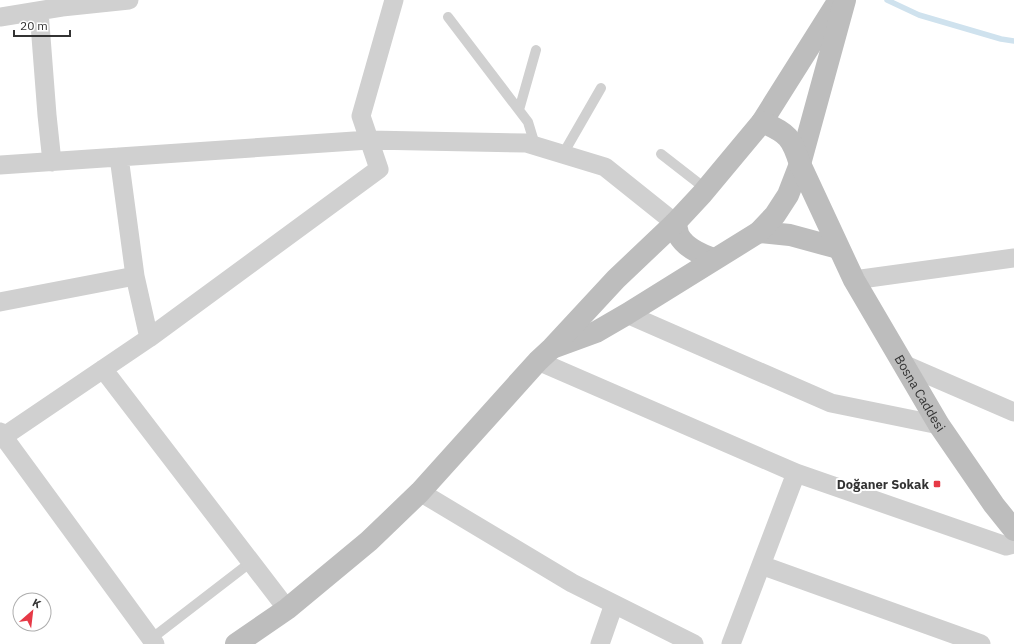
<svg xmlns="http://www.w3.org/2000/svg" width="1014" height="644" viewBox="0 0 1014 644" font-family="'IBM Plex Sans',sans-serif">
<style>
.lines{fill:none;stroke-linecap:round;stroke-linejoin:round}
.stream{stroke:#cfe2ee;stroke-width:5.5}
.lane{stroke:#d0d0d0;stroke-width:10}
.street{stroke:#d0d0d0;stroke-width:19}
.secondary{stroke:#bdbdbd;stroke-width:22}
.poi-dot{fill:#e63946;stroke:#fff;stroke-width:1.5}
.labels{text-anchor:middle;stroke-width:4;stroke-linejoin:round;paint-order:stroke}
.street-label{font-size:13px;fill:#333;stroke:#fff}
.poi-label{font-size:13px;font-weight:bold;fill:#333;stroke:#fff;text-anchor:end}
</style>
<rect width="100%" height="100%" fill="#fff"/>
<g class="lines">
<path class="stream" d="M887,0l32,15 82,24 13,2"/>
<path class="lane" d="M448,17l80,105 7,23
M519,110l17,-60
M563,154l38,-66
M661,154l45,35
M151,639l100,-77"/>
<path class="street" d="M39,11l8,104 5,47
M0,17l62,-10 67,-7
M119,157l16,119 14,62
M0,165l369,-25 157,3 79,24 70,56
M854,280l160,-22
M0,302l135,-26
M627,314l204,89 108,22
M538,361l258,112 210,73 8,-2
M903,364l111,48
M103,369l184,240
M0,432l155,212
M0,439l149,-101 230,-169 -18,-53 33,-116
M420,492l152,91 122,61
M761,565l220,79
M600,644l14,-40
M731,644l65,-171"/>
<g class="secondary">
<path d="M762,122l75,-119"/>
<path d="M675,223c2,4 2,9 4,13 7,12 23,19 35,23"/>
<path d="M759,232l31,3 48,13"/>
<path d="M555,347l41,-15 31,-18 132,-82 16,-17 13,-20 12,-31 45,-164"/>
<path id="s1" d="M236,644l51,-35 82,-68 51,-49 118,-131 14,-13 64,-69 59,-56 27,-29 60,-72c26,11 30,16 38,42l54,116 85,145 55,80 20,25"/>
</g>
</g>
<rect class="poi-dot" x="933" y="480" width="8" height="8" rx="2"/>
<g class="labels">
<g class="street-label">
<text dy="5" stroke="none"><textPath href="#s1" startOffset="1062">Bosna Caddesi</textPath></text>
</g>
<g class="poi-label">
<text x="929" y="489">Doğaner Sokak</text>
</g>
</g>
<g transform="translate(32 612) rotate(28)"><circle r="19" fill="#ffffff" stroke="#adadad"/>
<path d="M0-3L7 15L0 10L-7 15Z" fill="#e63946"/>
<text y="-6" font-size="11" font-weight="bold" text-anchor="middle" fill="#333333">K</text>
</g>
<path d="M14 30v6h56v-6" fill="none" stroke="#333333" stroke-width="2"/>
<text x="20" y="30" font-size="12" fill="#333333" stroke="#ffffff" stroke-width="3" paint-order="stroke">20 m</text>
</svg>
